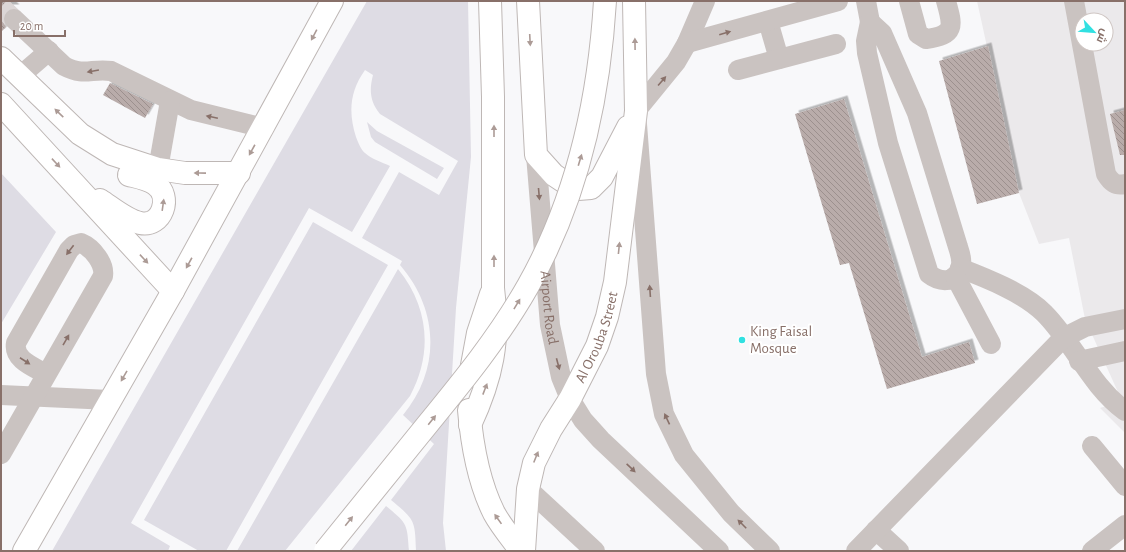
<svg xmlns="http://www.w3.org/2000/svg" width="1126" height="552" viewBox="0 0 1126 552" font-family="'Alegreya Sans',Cairo,sans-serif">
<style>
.built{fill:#ebe9eb;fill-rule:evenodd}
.green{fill:#dedce4}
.building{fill:url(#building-back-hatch);filter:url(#shadow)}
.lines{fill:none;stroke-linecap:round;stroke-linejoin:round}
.minor-tunnel{stroke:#dcd6d6;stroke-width:20;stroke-dasharray:20 10;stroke-linecap:butt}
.major-casing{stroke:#beb7b5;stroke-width:24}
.minor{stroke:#cac3c1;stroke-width:20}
.major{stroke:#fff;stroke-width:22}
.major-bridge-casing{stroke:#beb7b5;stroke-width:24;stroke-linecap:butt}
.major-bridge{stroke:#fff;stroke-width:22}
.oneway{fill:#887069}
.oneway2{fill:#ac9b96}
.poi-dot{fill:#31e0e1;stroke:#fff;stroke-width:1.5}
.labels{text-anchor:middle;stroke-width:4;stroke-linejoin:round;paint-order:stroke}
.street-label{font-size:15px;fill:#887069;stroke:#fff}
.poi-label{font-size:15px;fill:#887069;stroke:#fff;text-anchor:start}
</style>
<defs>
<pattern id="building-back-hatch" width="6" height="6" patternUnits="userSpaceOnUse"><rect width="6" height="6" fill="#b9acaa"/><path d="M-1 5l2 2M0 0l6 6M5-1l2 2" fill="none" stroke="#9c908e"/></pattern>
<filter id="shadow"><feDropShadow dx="3.5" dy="-3.5" stdDeviation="0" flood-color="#0004"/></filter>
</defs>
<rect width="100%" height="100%" fill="#f8f8fa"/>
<path class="built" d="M977,1h148v432l-25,-25 22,-7 -37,-82 -16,-81 -30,6 -20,-51zM1082,20h24v24h-24z"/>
<path class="green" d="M367,1h101l3,156 -15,151 -13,215 3,28h-30c-1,-31 -1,-31 -25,-51l43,-56 -31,-29c38,-46 36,-105 -3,-150l2,-4 -40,-23 37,-66 40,23 19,-34 -78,-47c-10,-12 -11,-24 -7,-39l-8,-5c-15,21 -17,42 -9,67 2,5 5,13 9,16 6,6 17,9 25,13l-38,66 -43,-24 -178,315 39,23 -2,5h-116z
M367,122l10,9 67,37 -7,11 -62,-37 -4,-5z
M1,173l55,59 -55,92z
M313,222l75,43 -162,286h-27l-55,-31z
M398,269c31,38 35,84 12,127l-125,155h-48z
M386,506c22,18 21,18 23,45h-58z"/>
<path class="building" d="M1,1h8l7,7h-6l-5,3 -2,11 3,5 -5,5z
M988,46l31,147 -42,11 -38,-143z
M110,83l43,21 -8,14 -42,-23z
M844,99l78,258 47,-15 6,21 -88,26 -38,-126 -9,2 -45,-151z
M1125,110v45h-5l-10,-41z"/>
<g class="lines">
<path class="minor-tunnel" d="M1,7l13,12"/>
<defs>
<g id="major">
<path d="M528,1l8,154 18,20 15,10 9,4 13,-1 11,-11 26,-50"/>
<path d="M1,58l79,76 32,20 46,15 27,4h54"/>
<path d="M1,104l172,187"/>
<path d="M100,200c11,7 26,20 40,23 22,5 33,-27 15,-39 -7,-5 -18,-7 -26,-9"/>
<path d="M470,376l8,-43 13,-39"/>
<path d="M469,410c3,35 9,71 25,103 7,13 18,26 27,38"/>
<path d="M470,425c22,-47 30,-85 23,-137v-191l-3,-96"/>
<path d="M24,551l149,-260 159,-290"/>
<path id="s2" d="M524,551l4,-62 6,-26 17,-34 19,-30 27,-53 10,-29 8,-35 21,-171 -2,-110"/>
</g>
</defs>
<use href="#major" class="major-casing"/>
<g class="minor">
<path d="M705,1l-18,42 -11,19 -40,49 20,263 8,40 20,41 47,58 39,38"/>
<path d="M866,1l4,21"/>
<path d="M909,1l9,33 8,5c30,-4 27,-13 20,-38"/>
<path d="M1074,1l32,173c5,8 9,12 19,10"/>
<path d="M14,19l50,47c21,11 27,2 47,5l80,39 73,18"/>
<path d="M768,21l11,38"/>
<path d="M870,22l12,11 35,80 41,134c2,6 5,15 2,22 -5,15 -21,13 -31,5l-41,-131 -21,-90 -1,-12z"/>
<path d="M687,43l151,-42"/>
<path d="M738,70l98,-26"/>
<path d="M20,76l29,-25"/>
<path id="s1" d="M536,155l14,170 11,52 9,22 13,21 18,20 118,111"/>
<path d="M158,169l12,-68"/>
<path d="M960,268c26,10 64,25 84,45 30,30 46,72 81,98"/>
<path d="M955,276l36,68"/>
<path d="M1079,361l46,-10"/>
<path d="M1,395l109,5"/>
<path d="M1092,446l33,40"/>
<path d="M1,454l102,-178c2,-12 -10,-28 -22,-33l-7,2 -5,5 -53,93c-3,17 18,24 30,31"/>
<path d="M528,489l67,62"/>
<path d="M876,530l23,21"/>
<path d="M856,551l207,-213 22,-11 40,-8"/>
<path d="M1092,551l33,-26"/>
</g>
<use href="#major" class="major"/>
<defs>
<path id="major-bridge" d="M325,551c34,-42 68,-84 102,-126 36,-44 72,-88 101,-139 49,-87 71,-185 77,-285"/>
</defs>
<use href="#major-bridge" class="major-bridge-casing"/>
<use href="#major-bridge" class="major-bridge"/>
</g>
<defs><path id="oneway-solid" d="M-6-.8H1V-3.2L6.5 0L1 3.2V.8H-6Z"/></defs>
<g class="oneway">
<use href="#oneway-solid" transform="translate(725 33) rotate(-16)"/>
<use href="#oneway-solid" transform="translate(93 71) rotate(170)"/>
<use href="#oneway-solid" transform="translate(662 81) rotate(-49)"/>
<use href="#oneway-solid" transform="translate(212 117) rotate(-168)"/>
<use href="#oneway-solid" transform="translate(539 194) rotate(85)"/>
<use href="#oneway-solid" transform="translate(70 250) rotate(127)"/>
<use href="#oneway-solid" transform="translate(650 291) rotate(-94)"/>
<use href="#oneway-solid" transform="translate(66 340) rotate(-60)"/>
<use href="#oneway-solid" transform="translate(25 361) rotate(33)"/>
<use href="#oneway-solid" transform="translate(558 364) rotate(75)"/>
<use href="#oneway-solid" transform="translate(667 419) rotate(-115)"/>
<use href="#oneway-solid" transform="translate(631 468) rotate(43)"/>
<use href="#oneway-solid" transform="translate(742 524) rotate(-135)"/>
</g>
<g class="oneway2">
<use href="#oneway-solid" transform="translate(314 35) rotate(118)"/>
<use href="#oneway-solid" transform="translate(530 40) rotate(87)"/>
<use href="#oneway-solid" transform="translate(635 44) rotate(-91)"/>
<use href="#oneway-solid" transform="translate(59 113) rotate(-136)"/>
<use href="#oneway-solid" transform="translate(494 131) rotate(-90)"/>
<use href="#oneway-solid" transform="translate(252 150) rotate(119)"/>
<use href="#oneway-solid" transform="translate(580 160) rotate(-73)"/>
<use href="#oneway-solid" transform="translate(56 163) rotate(47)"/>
<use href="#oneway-solid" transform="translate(200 173) rotate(-179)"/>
<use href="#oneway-solid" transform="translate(163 205) rotate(-82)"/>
<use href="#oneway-solid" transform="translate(619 248) rotate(-84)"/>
<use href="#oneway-solid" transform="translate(144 259) rotate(47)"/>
<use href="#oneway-solid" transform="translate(494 261) rotate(-90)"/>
<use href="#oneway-solid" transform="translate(189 263) rotate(119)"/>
<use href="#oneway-solid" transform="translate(517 304) rotate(-59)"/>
<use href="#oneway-solid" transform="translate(124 376) rotate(120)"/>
<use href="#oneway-solid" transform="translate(485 389) rotate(-69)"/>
<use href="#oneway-solid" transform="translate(432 420) rotate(-51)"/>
<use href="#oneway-solid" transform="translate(536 457) rotate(-68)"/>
<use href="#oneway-solid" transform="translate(498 519) rotate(-125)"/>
<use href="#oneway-solid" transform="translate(349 521) rotate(-51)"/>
</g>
<circle class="poi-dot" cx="742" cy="340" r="4"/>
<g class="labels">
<g class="street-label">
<text dy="5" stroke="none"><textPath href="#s1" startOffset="153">Airport Road</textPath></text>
<text dy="5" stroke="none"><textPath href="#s2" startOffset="230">Al Orouba Street</textPath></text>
</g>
<g class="poi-label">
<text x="750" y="336">King Faisal<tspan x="750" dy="17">Mosque</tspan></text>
</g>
</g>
<rect width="1126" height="552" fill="none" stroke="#887069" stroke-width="4"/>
<g transform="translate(1094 32) rotate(116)"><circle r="19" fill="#ffffff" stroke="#cfc6c3"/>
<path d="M0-3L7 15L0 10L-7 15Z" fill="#31e0e1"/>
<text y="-6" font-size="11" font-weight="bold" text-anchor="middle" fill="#887069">ش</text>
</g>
<path d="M14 30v6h51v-6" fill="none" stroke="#887069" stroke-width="2"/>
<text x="20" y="30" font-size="12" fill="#887069" stroke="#ffffff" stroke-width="3" paint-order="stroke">20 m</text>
</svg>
